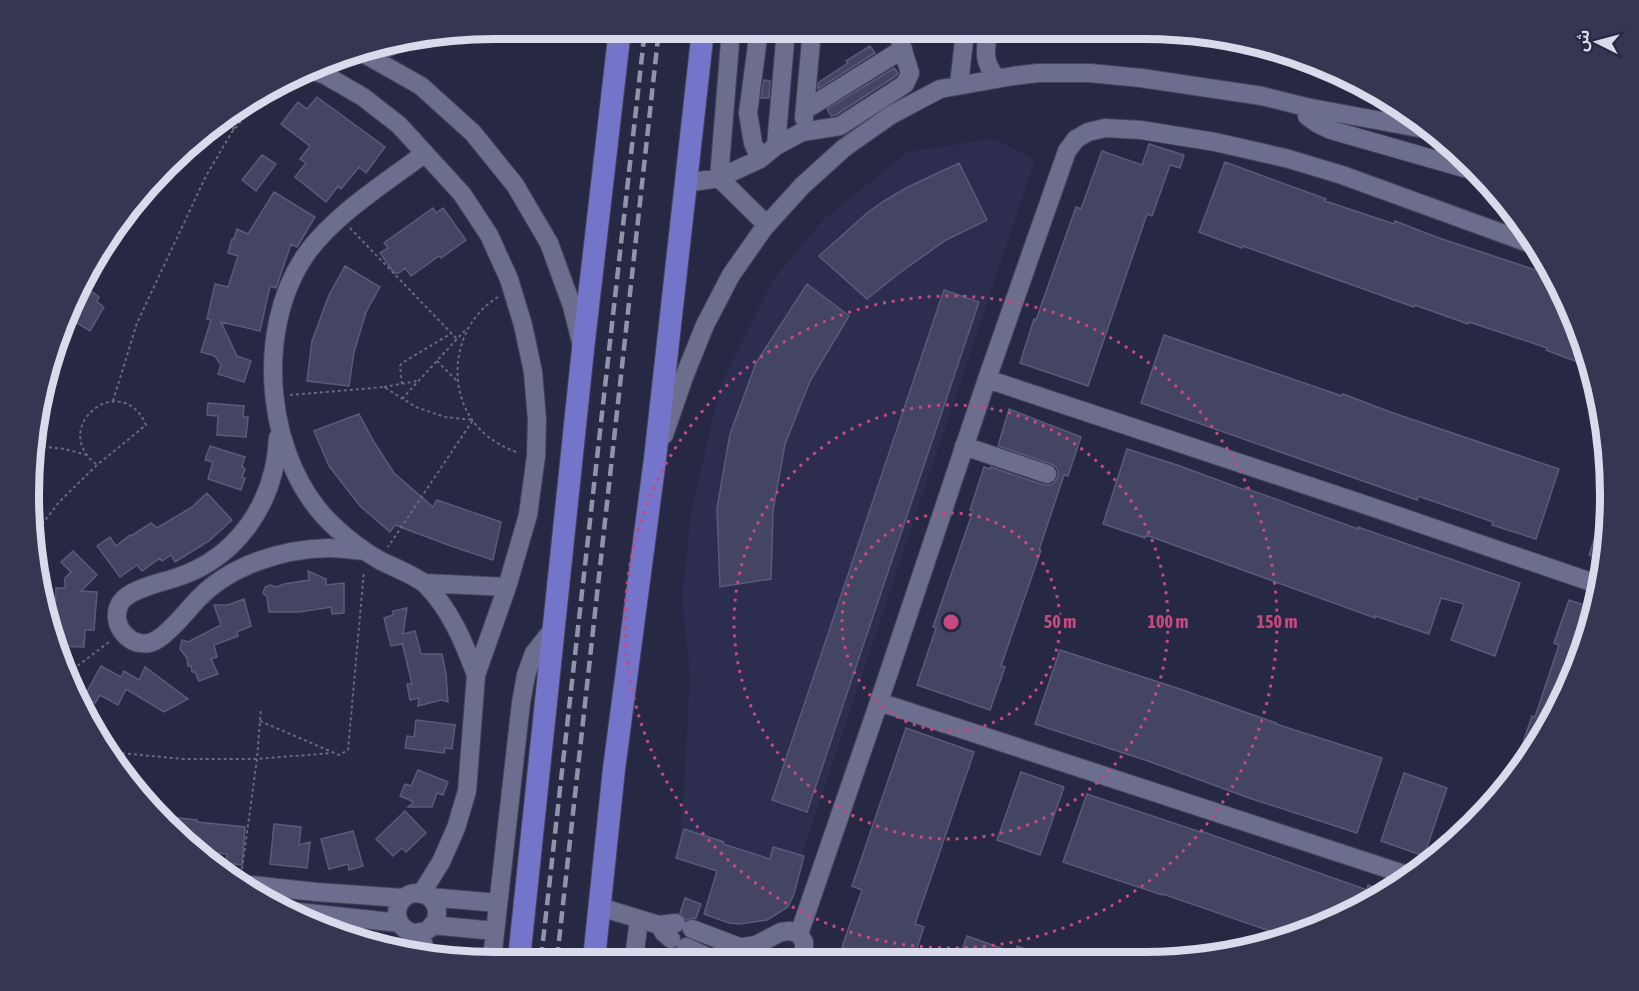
<svg xmlns="http://www.w3.org/2000/svg" width="1639" height="991" viewBox="0 0 1639 991" font-family="'Asap Condensed','Noto Sans Arabic',sans-serif">
<style>
.built{fill:#2c2d4f}
.building{fill:#434562;stroke:#595b7a;stroke-width:1.5}
.lines{fill:none;stroke-linecap:round;stroke-linejoin:round}
.minor-casing{stroke:#45465d;stroke-width:20}
.major-casing{stroke:#45465d;stroke-width:24}
.path{stroke:#676980;stroke-width:2;stroke-dasharray:3 3;stroke-linecap:butt}
.minor{stroke:#6b6e8d;stroke-width:18}
.major{stroke:#7474ca;stroke-width:22}
.rail{stroke:#9193a8;stroke-width:4.5;stroke-dasharray:12 6;stroke-linecap:butt}
.ring{fill:none;stroke:#c84980;stroke-width:3;stroke-dasharray:3 6}
.rim{fill:none;stroke:#d9dbed;stroke-width:8}
.centre{fill:#c84980;stroke:#272944;stroke-width:3}
.ring-label{font-size:18px;text-anchor:middle;font-weight:bold;fill:#c84980;stroke:#272944;stroke-width:4.5;stroke-linejoin:round;paint-order:stroke}
</style>
<rect width="100%" height="100%" fill="#272944"/>
<path class="built" d="M993,138l42,22 -247,736 -109,-54 5,-53 6,-111 -8,-80 9,-86 30,-128 52,-104 51,-61 84,-67z"/>
<path class="building" d="M870,46l5,7 -57,36v-6l30,-20 -2,-2z
M894,68l4,5 -2,3 -60,39 -5,1 -4,-7z
M764,80l6,1 -1,17h-8z
M317,97l68,50 -19,26 -7,-6 -18,22 -3,-3 -12,16 -31,-25 11,-14 -6,-4 10,-13 -29,-22 17,-22 9,7z
M1149,144l35,11 -4,13 -10,-3 -18,51 -5,-2 -59,172 -68,-23 14,-44 2,1 40,-113 5,2 21,-58 40,14z
M262,155l14,9 -20,27 -14,-11z
M1225,162l101,37 -1,2 69,23 1,-3 44,17 115,38 32,69 5,22 -45,-17 1,-2 -78,-26 -1,2 -53,-19 -1,2 -171,-61 -1,2 -43,-16z
M959,163l28,57 -41,20 -48,34 -31,25 -48,-43 48,-43 17,-12 24,-14z
M274,192l41,25 -18,30 -6,-3 -15,44 -6,-2 -10,45 -39,-9 16,34 14,5 -7,21 -26,-8 3,-9 -6,-9 -14,-4 10,-32 -4,-1 8,-35 13,3 10,-31 -10,-3 4,-14h2l3,-10 11,5z
M433,208l3,5 7,-5 23,32 -25,18 -2,-2 -28,20 -6,-8 -6,5h-5l-14,-20 8,-5 -4,-5z
M345,266l35,21 -14,25 -12,40 -5,34 -42,-5 5,-40 17,-46z
M807,284l42,32 -39,65 -25,63 -12,67 -2,68 -51,8 -3,-79 13,-74 26,-71z
M83,285l16,12 -2,5 7,5 -14,24 -23,-14z
M944,290l35,12 -172,510 -35,-12z
M1164,335l178,61 1,-2 50,19 166,56 -23,70 -44,-14 1,-3 -75,-26 -1,4 -276,-97z
M208,403l36,3 -1,11h5l-2,20 -29,-2 1,-19 -11,-1z
M1009,409l72,28 -13,39 -4,-1 -25,75h2l-40,116 4,1 -15,43 -73,-25 19,-57 -3,-1 40,-116 -3,-1 14,-43 6,2 1,-2 53,18h6l4,-2 4,-6v-6l-2,-4 -5,-3 -53,-18z
M359,414l15,28 20,31 39,34 4,-7 64,22 -8,38 -42,-14 -56,-21 -5,7 -30,-26 -31,-40 -15,-35z
M210,446l35,11 -3,9 3,3 -3,8 3,1 -4,12 -33,-11 5,-17 -8,-2z
M1127,449l50,16 68,25v-2l113,41v-2l162,56 -25,73 -44,-16 13,-36 -23,-6 -12,36 -54,-18v2l-229,-83 -1,3 -42,-14z
M207,493l25,27 -23,21 -34,21 -4,-7 -9,6 -2,-3 -18,13 -5,-6 -17,12 -23,-31 13,-9 6,9 14,-11 1,1 20,-13 6,5 35,-21z
M1607,502l2,1 1,23 -6,34 -15,-5z
M73,551l24,24 -16,16 16,1 -3,38h-9l-1,17 -29,-1v-19h-5l-2,-14h7l1,-25h9v-10l6,-6 -10,-10z
M308,571l18,8v6l18,-2v30l-12,1 -1,-7 -32,5h-30l-2,-15 -4,-4 2,-6 5,-2 7,2 7,-3 25,-4z
M244,599l7,27 -14,6 1,4 -24,9 3,12 -6,2 7,15 -19,7 -4,-9h-3l-1,-6h-3l-1,-8 -7,-9 2,-9 6,2 33,-17 -7,-20h14z
M1569,600l27,9 -1,7 -33,86 -44,72 -5,-2 19,-56 3,1 24,-72 -5,-2z
M407,608l-4,26 12,-3 6,23h21l4,20 2,28 -7,-2 -23,6 1,-8 -9,2 -3,-16h5l-10,-42v2l-11,2 -7,-28 9,-3v-4z
M1060,650l120,39 96,34v1l106,34 -25,75 -108,-35 -98,-36 -116,-38z
M101,666l20,11 3,-6 15,9 6,-13 43,32 -24,13 -38,-23 -8,16 -18,-10 -5,8 -11,-6z
M416,720l39,5 -3,24 -7,-1 -1,5 -39,-5 2,-12 7,1z
M906,728l68,24 -59,172 9,3 -11,33h-33l-38,-13 20,-57 -10,-4z
M418,770l30,12 -5,13 -6,-2 -5,14h-24l6,-5 -14,-6 5,-12 6,2z
M1021,772l43,15 -24,68 -43,-15z
M1404,773l43,15 -23,68 -43,-15z
M1087,794l113,38 1,-1 166,59 1,-5 20,7 -11,8 -90,37 -124,-43 -1,1 -99,-33z
M405,811l21,22 -20,19 -4,-4 -9,8 -17,-17z
M161,816l36,4v2l48,5 -3,38 -16,-2 1,-9 -30,-3z
M274,824l27,3 -2,18 11,-3 -3,26 -37,-4z
M684,829l40,13 -1,2 47,15 3,-12 31,9 -10,38 -6,13 -21,13 -28,4 -10,-1 -25,-9 13,-43 -41,-13z
M353,831l10,35 -14,4 -1,-6 -19,5 -8,-30z
M685,898l16,6 -5,14 -10,2 -6,-7z
M967,936l48,17 2,-7 37,13 -1,2h-95z
M667,949h8l2,5 5,4 -1,2 -17,-1z"/>
<g class="lines">
<defs>
<path id="minor" d="M731,30l-12,148 48,47
M759,30l-11,83 5,30 7,16
M988,31c-3,22 -5,30 9,48
M1178,32l58,9
M359,51l62,35 52,47 42,52 34,58 23,63 9,36
M366,54l16,-4 10,-4
M313,71l12,4 38,22 36,28 63,69 27,41 20,44 14,46 10,47 4,48 -1,36 -8,59 -21,72 -31,88 -9,116 -11,37 -15,34 -20,32
M959,85l6,-54
M1306,107l1,9 11,8 13,6 147,42
M805,110l98,-61
M804,118l8,-88
M776,146l10,-116
M425,153c-38,29 -90,61 -118,100 -55,77 -42,213 30,276 13,12 28,23 44,32 12,6 35,15 44,23 25,25 39,58 51,91
M686,183l33,-5 41,-19 16,-13 26,-14 38,-6 65,-42 5,-11 -13,-42
M987,379l373,124 240,82
M664,435l20,-58 21,-52 26,-50 33,-47 38,-42 42,-38 47,-33 49,-26 73,-13 25,-3h52l51,5 121,18 44,11 129,24
M278,438c-3,64 -40,120 -103,140 -15,5 -45,11 -54,24 -15,23 14,53 37,37 13,-8 28,-27 39,-39 33,-35 85,-51 132,-52 12,0 24,2 36,3
M964,446l83,28
M424,583l83,4
M879,702l531,174
M242,884l74,8 87,6
M397 913a20 20 0 1 1 40 0a20 20 0 1 1-40 0Z
M429,897l69,6
M600,907l59,18 17,-2
M289,911l111,12
M432,925l63,6
M659,925l5,8 7,6
M692,929l50,19
M420,932l7,24
M799,934l80,-232 108,-323 80,-228 9,-12 12,-7 17,-4 36,2 74,12 74,17 53,16 195,71
M686,947l28,13
M492,959l29,-256 5,-28 8,-22 20,-25
M634,959l5,-40
M716,960l5,-7 10,-4 25,-4 25,-13 9,-1 9,3 5,8v12l-4,6"/>
<path id="major" d="M519,959l64,-610 37,-320
M594,959l20,-190 41,-310 48,-429"/>
</defs>
<use href="#minor" class="minor-casing"/>
<use href="#major" class="major-casing"/>
<path class="path" d="M233,130l4,-19
M350,228l107,111
M498,297c-48,29 -55,102 -12,138 10,8 21,14 33,18
M437,361l21,21
M402,384l-2,-18 2,-3 50,-30
M384,387l33,-6
M290,395l94,-8 32,20 29,10 28,3 -85,127
M402,399l65,-71
M113,401l24,-78 69,-147 26,-44 28,-33
M37,446l28,3 22,6
M35,534l24,-32 38,-37 49,-40c-2,-4 -4,-9 -7,-12 -27,-32 -77,9 -52,42 2,4 7,7 10,10
M68,673l41,-31
M260,721l79,34 9,-5 16,-179
M110,752l73,7h74l74,-6
M242,869l15,-110 4,-51"/>
<use href="#minor" class="minor"/>
<use href="#major" class="major"/>
<path class="rail" d="M541,959l104,-930
M557,959l102,-930"/>
</g>
<g class="ring">
<circle cx="951" cy="622" r="109"/>
<circle cx="951" cy="622" r="217"/>
<circle cx="951" cy="622" r="326"/>
</g>
<path d="M0 0H1639V991H0ZM495 39H1144A456 456 0 0 1 1600 495V496A456 456 0 0 1 1144 952H495A456 456 0 0 1 39 496V495A456 456 0 0 1 495 39Z" fill="#353752" fill-rule="evenodd"/>
<path class="rim" d="M495 39H1144A456 456 0 0 1 1600 495V496A456 456 0 0 1 1144 952H495A456 456 0 0 1 39 496V495A456 456 0 0 1 495 39Z"/>
<circle cx="951" cy="622" r="9" class="centre"/>
<g class="ring-label">
<text x="1060" y="628">50 m</text>
<text x="1168" y="628">100 m</text>
<text x="1277" y="628">150 m</text>
</g>
<g transform="translate(1597 42) rotate(276)" stroke="#272944" stroke-width="4.5" paint-order="stroke">
<path d="M0-4.5L10 22L0 15L-10 22Z" fill="#d9dbed"/>
<text y="-9" font-size="16" font-weight="bold" text-anchor="middle" fill="#d9dbed">ش</text>
</g>
</svg>
